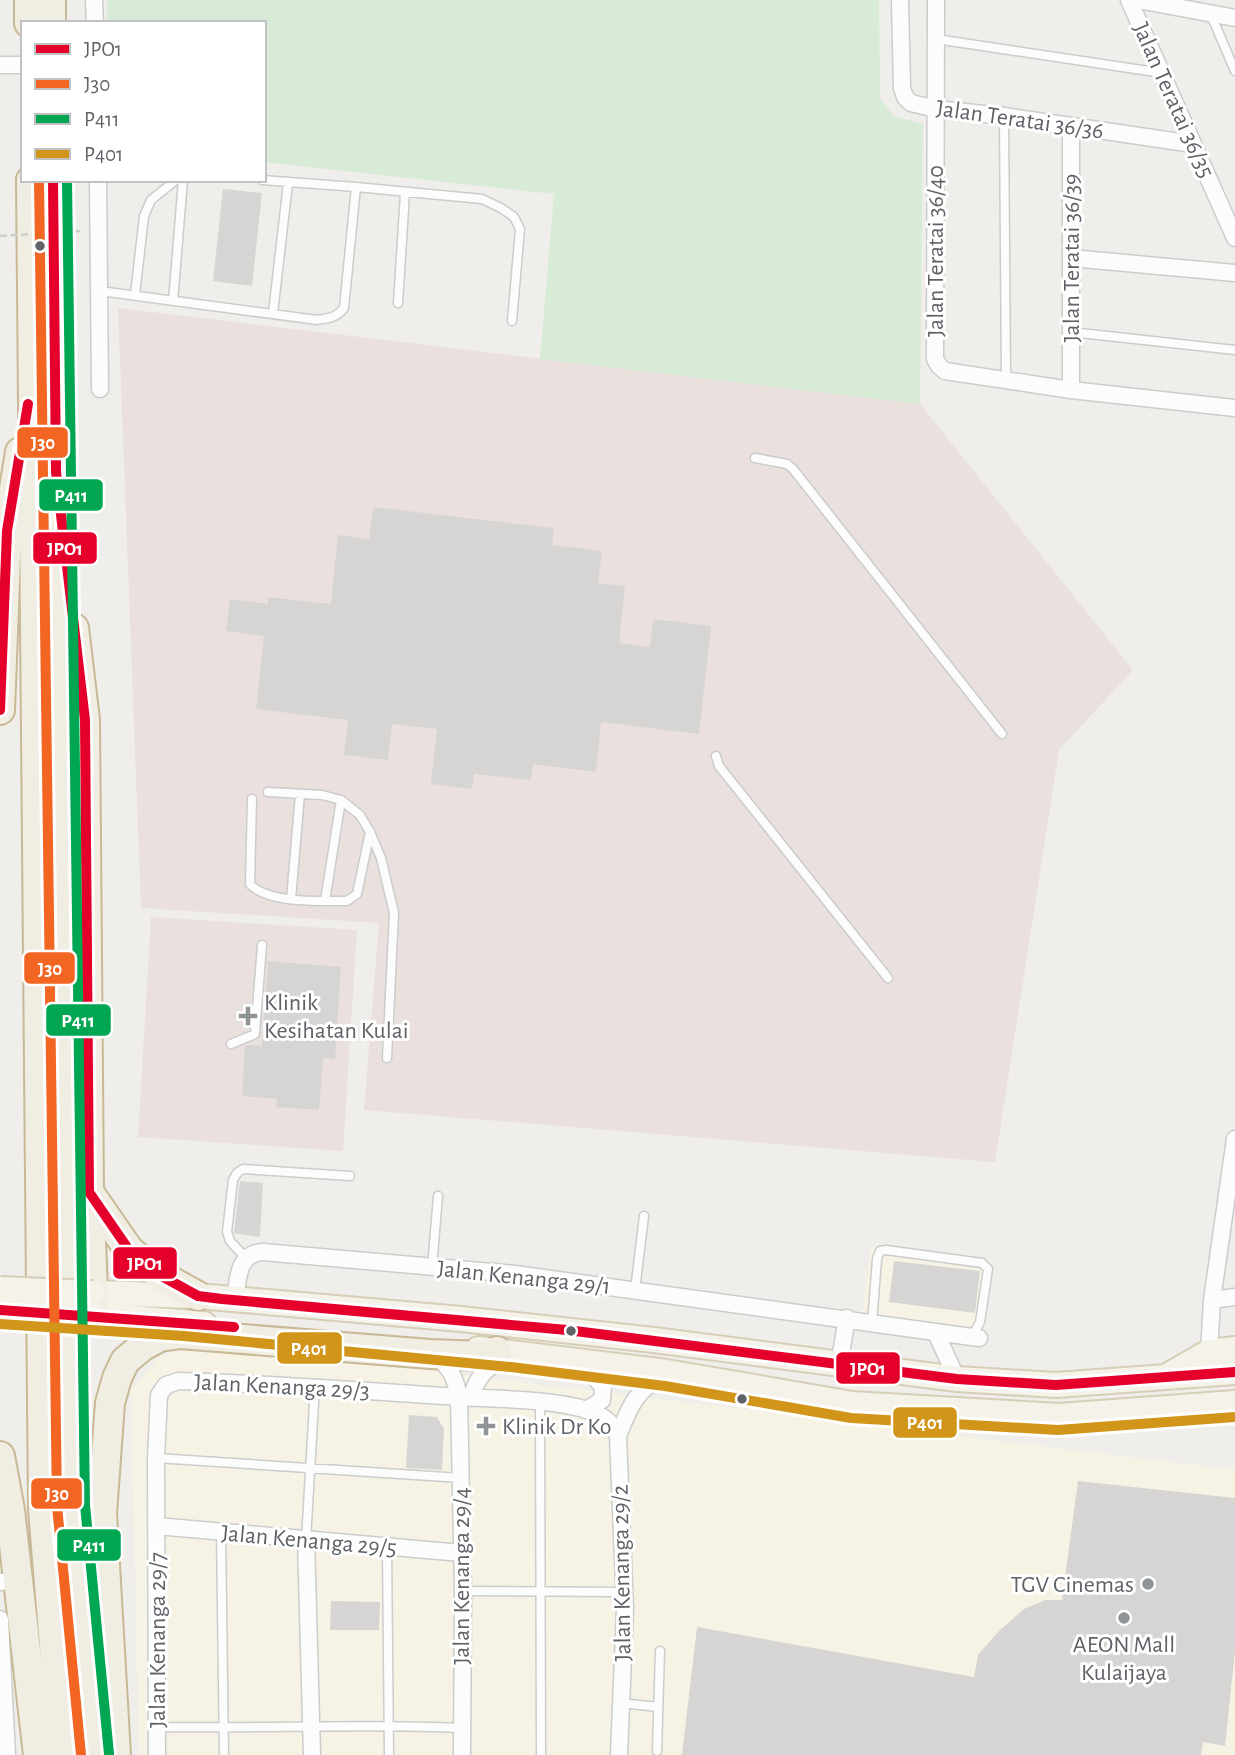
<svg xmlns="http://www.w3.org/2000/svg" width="1235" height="1755" viewBox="0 0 1235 1755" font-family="'Alegreya Sans',sans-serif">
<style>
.commercial{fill:#f7f3e4}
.medical{fill:#eae0de}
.green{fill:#d8ebd6}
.building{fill:#d6d5d3}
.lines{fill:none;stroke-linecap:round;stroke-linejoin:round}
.lane-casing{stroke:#cbcccc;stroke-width:11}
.street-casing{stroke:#cbcccc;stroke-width:19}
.primary-casing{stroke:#d7ceb8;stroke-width:28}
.highway-casing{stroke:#c8b996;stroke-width:32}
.lane{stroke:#fdfcfc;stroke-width:8}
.street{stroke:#fdfcfc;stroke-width:16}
.primary{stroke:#f4f2e9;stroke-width:24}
.highway{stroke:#f0ede3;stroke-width:28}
.primary-bridge-casing{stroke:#d7ceb8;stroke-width:28;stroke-linecap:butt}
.path-bridge{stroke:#cacfcc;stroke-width:2.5;stroke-dasharray:7 3.5;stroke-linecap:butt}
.primary-bridge{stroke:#f4f2e9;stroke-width:24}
.bus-1-casing{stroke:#fff;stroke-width:16}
.bus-2-casing{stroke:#fff;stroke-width:16}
.bus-3-casing{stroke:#fff;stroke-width:16}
.bus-4-casing{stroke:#fff;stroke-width:16}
.bus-1{stroke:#e4002b;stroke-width:10}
.bus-2{stroke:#f26522;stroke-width:10}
.bus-3{stroke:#00a651;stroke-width:10}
.bus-4{stroke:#d1951a;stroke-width:10}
.bus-dot{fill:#5f6368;stroke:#fff;stroke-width:2.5}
.poi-dot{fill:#919496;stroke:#fff;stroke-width:2.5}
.labels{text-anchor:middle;stroke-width:6;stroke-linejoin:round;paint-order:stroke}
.street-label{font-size:24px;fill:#5f6368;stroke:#fff}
.poi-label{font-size:24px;fill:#5f6368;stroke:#fff;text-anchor:start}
.line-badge{stroke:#fff;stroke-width:2.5}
.badge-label{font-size:19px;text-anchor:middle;font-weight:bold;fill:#fff}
</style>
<rect width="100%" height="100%" fill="#efeeea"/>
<path class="commercial" d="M871,1246l122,16 -8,66 -122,-15z
M204,1343l1031,127v285h-1096l-8,-364 28,-34z"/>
<path class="medical" d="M118,308l802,96 213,266 -74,80 -64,412 -631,-52 15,-187 -238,-15z
M151,917l206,13 -14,221 -205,-14z"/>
<path class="green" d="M107,0h772l1,98 14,18 29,8 -3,280 -380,-45 14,-165 -290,-32v-139h-157z"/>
<path class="building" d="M223,189l39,4 -10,93 -39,-5z
M373,507l181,21 -2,17 50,6 -4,32 27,3 -6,57 31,4 3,-28 58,7 -12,108 -98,-12 -5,50 -63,-8 -2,16 -57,-6 -2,15 -41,-5 6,-55 -45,-5 -4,36 -44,-5 4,-35 -92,-11 8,-73 -38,-5 4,-32 38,5v-7l63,7 7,-69 31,4z
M268,961l73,6 -6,92 -12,-1 -4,52 -43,-3 1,-8 -35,-3 3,-51 17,1z
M240,1181l23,2 -3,54 -26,-4z
M894,1261l86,10 -5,42 -86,-11z
M409,1415l28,2 7,12 -2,41 -36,-2z
M1078,1481l157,17v153l-10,95 -22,-4 -2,13h-519l15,-128 277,50 4,-22 21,-24 25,-22 21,-9h17z
M331,1601l49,1 -1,28h-49z"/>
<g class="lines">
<defs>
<path id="lane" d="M1211,15l24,56
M936,39l226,34
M1004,116l2,265
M262,180l94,7
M100,291l217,29c12,-2 19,-2 27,-12l12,-121 126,12 19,9 13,9 6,12 -8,92
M135,295l9,-79 7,-16 25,-20
M173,301l10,-121
M398,303l7,-110
M273,313l15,-130
M1071,332l164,18
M755,458l32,6 6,5 209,265
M716,756l3,10 169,212
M268,792l54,3 19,5 19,15 10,17 11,26 13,55 -7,145
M252,799l-2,85c18,20 72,17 97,17l10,-7 13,-62
M291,899l9,-105
M325,901l16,-101
M231,1044l24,-10 7,-89
M246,1258l-16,-17 -3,-9 6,-52 4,-7 6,-4 107,7
M432,1267l6,-71
M635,1290l9,-74
M872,1323l5,-64 3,-8 6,-1 96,13 6,6 -8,53 -8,15
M540,1403l1,352
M156,1458l305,20
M221,1532l3,223
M306,1540l9,-154
M387,1547l2,208
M463,1591l161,1
M621,1703l37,4
M158,1727c101,2 203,-4 305,1
M657,1751l3,-100"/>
<path id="street" d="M94,0l1,23
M900,0l2,88 3,9 6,6 25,6 68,7 189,28
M936,0l-1,359 4,7 6,5 126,19 164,18
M1129,0l106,238
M1138,0l97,18
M0,65h23
M98,180l2,209
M1071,258l164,15
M1071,390v-264
M235,1300c3,-20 2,-47 28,-48l252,22 464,64
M1212,1300l23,-3
M936,1333l21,46
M1209,1352l3,-52 23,-161
M433,1355c17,10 22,22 26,42l4,194 -1,164
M578,1362l25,24 -1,14 -16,10
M839,1365l8,-47
M472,1398c3,-21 15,-30 33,-41
M618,1436c12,-31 19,-47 49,-64
M157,1526l304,27
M306,1540l6,215
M0,1582l18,-1
M0,1619l7,136
M157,1755l-1,-297 3,-63 7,-10 13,-4c94,3 187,10 281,16 36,2 93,2 127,13 15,5 25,11 31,26l7,172 -6,147"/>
<path id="primary" d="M93,1293l105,3 263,23 193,21 303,39 99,6 179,-13
M94,1315l110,9
M478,1349l189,23 185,32 207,12 176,-13
M1169,1375l40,-23 26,-3"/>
<path id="highway" d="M29,0v23
M51,0v23
M31,180l12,1330 20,245
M53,180l18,1326 24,249
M74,628l11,92 4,472 5,123
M0,710l7,-179 13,-79
M89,1192l40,58 29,24 40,22
M0,1456l10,54 28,245
M116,1755l-14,-242 8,-110 7,-25 8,-17 18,-15 17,-9 20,-3 250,20 54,2 13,-5"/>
</defs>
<use href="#lane" class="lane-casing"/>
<use href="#street" class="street-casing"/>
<use href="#primary" class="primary-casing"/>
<use href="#highway" class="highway-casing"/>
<use href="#lane" class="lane"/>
<use href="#street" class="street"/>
<use href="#primary" class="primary"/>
<use href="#highway" class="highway"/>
<defs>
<path id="primary-bridge" d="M0,1289l93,4
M0,1310l94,5"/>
</defs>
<use href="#primary-bridge" class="primary-bridge-casing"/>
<path class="path-bridge" d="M0,236l82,-5"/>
<use href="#primary-bridge" class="primary-bridge"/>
<defs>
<path id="bus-1" d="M53,180l3,292 29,248 4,472 40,58 29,24 40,22 24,3 345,31 390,49 99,6 179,-13
M0,710l7,-179 21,-127
M0,1310l234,17"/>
<path id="bus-2" d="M39,180l18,1326 24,249"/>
<path id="bus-3" d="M67,180l18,1325 24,249"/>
<path id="bus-4" d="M0,1324l184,12 327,31 154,19 186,32 207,12 177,-13"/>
</defs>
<use href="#bus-1" class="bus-1-casing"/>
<use href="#bus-2" class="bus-2-casing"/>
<use href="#bus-3" class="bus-3-casing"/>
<use href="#bus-4" class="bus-4-casing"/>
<use href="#bus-1" class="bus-1"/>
<use href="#bus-2" class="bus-2"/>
<use href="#bus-3" class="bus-3"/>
<use href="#bus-4" class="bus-4"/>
</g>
<g class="bus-dot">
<circle cx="40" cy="246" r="6"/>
<circle cx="571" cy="1331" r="6"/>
<circle cx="742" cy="1399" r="6"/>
</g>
<g class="poi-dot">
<path d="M244.5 1005.5h7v7h7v7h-7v7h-7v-7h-7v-7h7z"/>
<path d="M482.5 1415.5h7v7h7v7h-7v7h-7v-7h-7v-7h7z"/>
<circle cx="1148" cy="1584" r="7"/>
<circle cx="1124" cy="1618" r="7"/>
</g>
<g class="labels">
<g class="street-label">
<text transform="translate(1174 100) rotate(66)" y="8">Jalan Teratai 36/35</text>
<text transform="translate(1020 119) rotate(8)" y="8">Jalan Teratai 36/36</text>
<text transform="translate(935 251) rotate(-90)" y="8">Jalan Teratai 36/40</text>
<text transform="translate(1071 258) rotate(-90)" y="8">Jalan Teratai 36/39</text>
<text transform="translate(524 1277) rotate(6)" y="8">Jalan Kenanga 29/1</text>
<text transform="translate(282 1386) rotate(3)" y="8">Jalan Kenanga 29/3</text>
<text transform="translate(309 1540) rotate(5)" y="8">Jalan Kenanga 29/5</text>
<text transform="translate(621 1573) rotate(-91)" y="8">Jalan Kenanga 29/2</text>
<text transform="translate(461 1576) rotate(-90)" y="8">Jalan Kenanga 29/4</text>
<text transform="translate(157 1640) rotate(-90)" y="8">Jalan Kenanga 29/7</text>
</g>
<g class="poi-label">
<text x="264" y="1010">Klinik<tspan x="264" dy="28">Kesihatan Kulai</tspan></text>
<text x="502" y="1434">Klinik Dr Ko</text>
<text x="1134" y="1592" text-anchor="end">TGV Cinemas</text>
<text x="1124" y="1652" text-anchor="middle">AEON Mall<tspan x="1124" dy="28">Kulaijaya</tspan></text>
</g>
</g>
<g class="line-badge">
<rect x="16" y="426" width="53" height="33" rx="7" fill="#f26522"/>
<rect x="38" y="478" width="66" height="34" rx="7" fill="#00a651"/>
<rect x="32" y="531" width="66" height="34" rx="7" fill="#e4002b"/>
<rect x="23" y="951" width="53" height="34" rx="7" fill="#f26522"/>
<rect x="45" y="1003" width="67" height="34" rx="7" fill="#00a651"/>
<rect x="112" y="1246" width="66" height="34" rx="7" fill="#e4002b"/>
<rect x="276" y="1331" width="67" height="34" rx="7" fill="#d1951a"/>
<rect x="835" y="1351" width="66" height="34" rx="7" fill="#e4002b"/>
<rect x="892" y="1406" width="66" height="33" rx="7" fill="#d1951a"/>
<rect x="30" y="1477" width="53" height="33" rx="7" fill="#f26522"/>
<rect x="56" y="1528" width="66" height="34" rx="7" fill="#00a651"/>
</g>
<g class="badge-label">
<text x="43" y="449">J30</text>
<text x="71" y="502">P411</text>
<text x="65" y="555">JPO1</text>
<text x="50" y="975">J30</text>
<text x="78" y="1027">P411</text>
<text x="145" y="1270">JPO1</text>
<text x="309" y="1355">P401</text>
<text x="868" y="1375">JPO1</text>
<text x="925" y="1429">P401</text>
<text x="57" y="1500">J30</text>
<text x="89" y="1552">P411</text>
</g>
<rect x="21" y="21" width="245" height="161" fill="#ffffff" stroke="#bfc1c3" stroke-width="2"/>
<rect x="35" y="44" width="35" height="10" fill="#e4002b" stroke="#bfc1c3" stroke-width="2"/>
<text x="84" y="56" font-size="21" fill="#5f6368">JPO1</text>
<rect x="35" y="79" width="35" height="10" fill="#f26522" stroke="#bfc1c3" stroke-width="2"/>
<text x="84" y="91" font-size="21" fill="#5f6368">J30</text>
<rect x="35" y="114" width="35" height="10" fill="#00a651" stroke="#bfc1c3" stroke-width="2"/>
<text x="84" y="126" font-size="21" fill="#5f6368">P411</text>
<rect x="35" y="149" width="35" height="10" fill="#d1951a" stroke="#bfc1c3" stroke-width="2"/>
<text x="84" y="161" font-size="21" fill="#5f6368">P401</text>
</svg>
